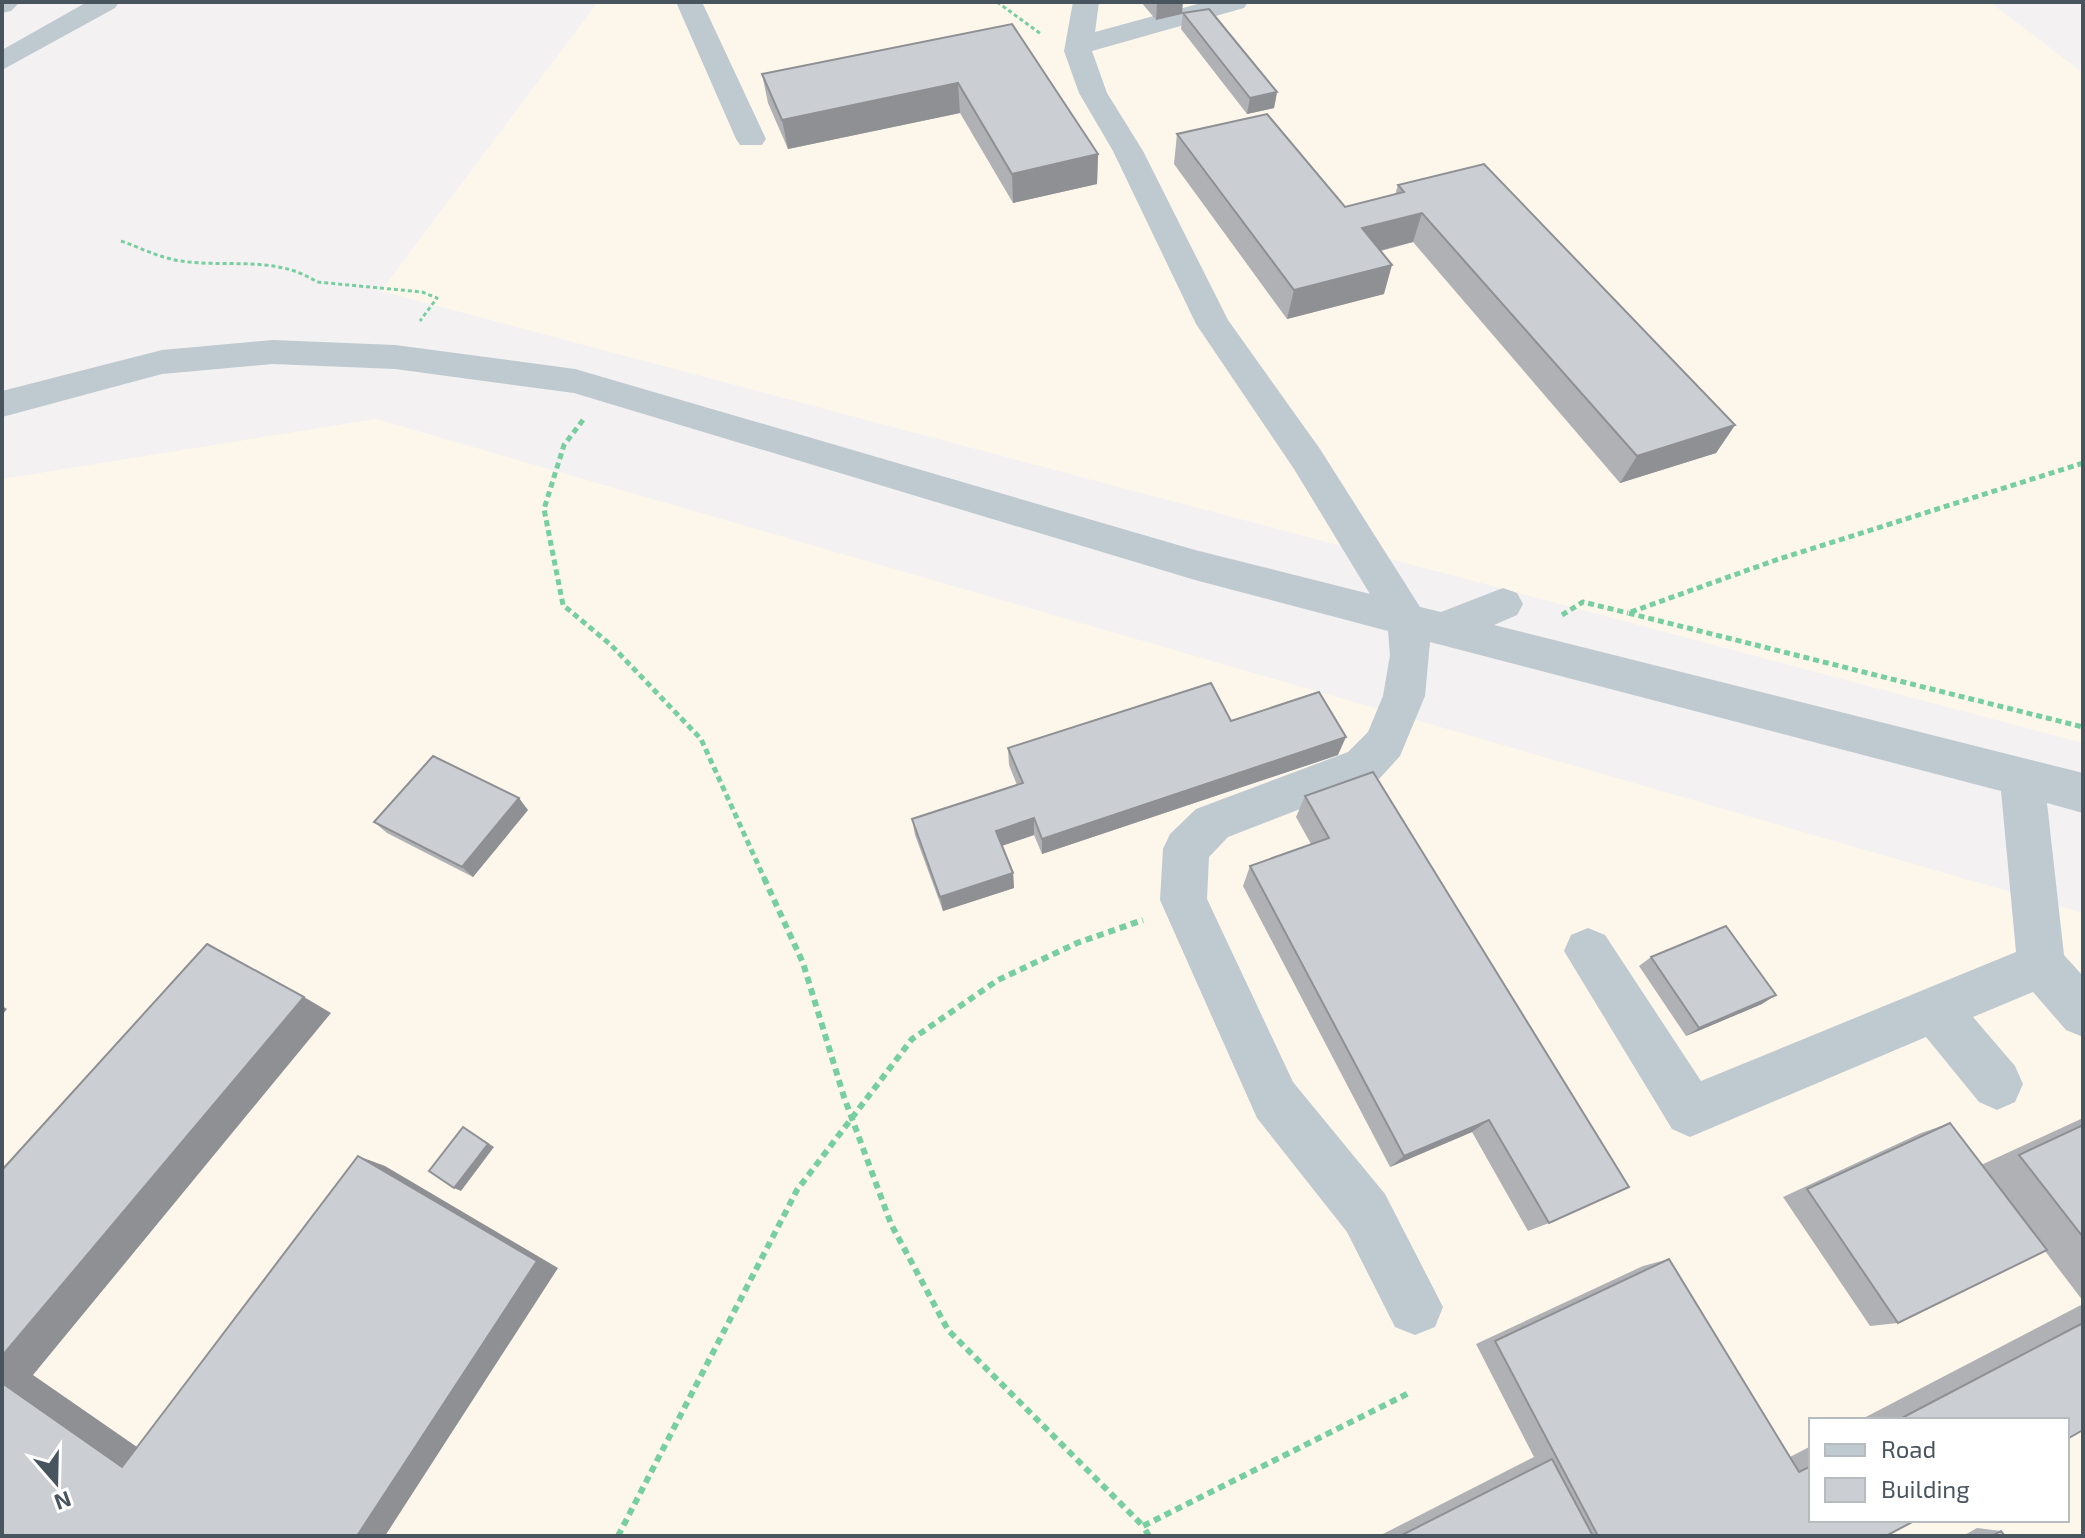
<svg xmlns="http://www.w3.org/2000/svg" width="2085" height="1538" viewBox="0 0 2085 1538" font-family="'Exo 2',sans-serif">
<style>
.commercial{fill:#fdf7eb;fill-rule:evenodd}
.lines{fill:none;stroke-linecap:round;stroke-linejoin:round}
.path-far2{stroke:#77cf9f;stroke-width:3;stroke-dasharray:4 3;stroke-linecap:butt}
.path-far1{stroke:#77cf9f;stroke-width:5;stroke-dasharray:6 4;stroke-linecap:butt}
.path{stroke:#77cf9f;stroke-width:6;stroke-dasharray:7 5;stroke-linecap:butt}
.minor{fill:#bec9d0;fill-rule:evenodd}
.wall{fill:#afb1b5}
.shaded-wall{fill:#8e9094}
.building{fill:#cbced3;stroke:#8e9094;stroke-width:2}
</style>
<rect width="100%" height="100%" fill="#f3f1f1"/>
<path class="commercial" d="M598,2h1392l93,71v670l-1702,-452z
M376,419l1707,494v623h-2081v-1057zM1811,1420h256v100h-256z"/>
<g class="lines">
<path class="path-far2" d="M997,2l44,32
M121,241c20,7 39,17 60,20 46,7 95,-6 136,21l105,10 15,6 -17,23"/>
<path class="path-far1" d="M583,420l-19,25 -20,64 19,96 48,40 90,94 64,141
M2083,463l-307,97 -148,53 455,114
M1562,615l21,-13 45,11"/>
<path class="path" d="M764,878l39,85 41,134 47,127 57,106 195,196
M618,1536l179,-346 115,-151 86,-59 79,-37 66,-23
M1149,1536l-6,-10 266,-133"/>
<path class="minor" d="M2,2h18l-9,9 -9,2z
M87,2h32l-4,6 -113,62v-20z
M676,2h26l64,137 -4,6h-22l-4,-6z
M1073,2h26l-4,30 110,-30h43l-4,6 -152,43 15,42 36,58 85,169 92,129 100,158 21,5 62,-24 14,5 6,11 -6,11 -23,10 589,148v40l-36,-10 17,152 19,21v61l-17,-7 -33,-38 -60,25 42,49 8,18 -8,18 -18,8 -18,-8 -53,-65 -236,100 -18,-8 -108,-178 7,-16 17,-7 17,7 96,146 315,-129 -15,-161 -571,-149 -5,54 -25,60 -20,22 -152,59 -19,20 -2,42 86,183 92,112 58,113 -8,20 -20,8 -20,-8 -48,-95 -90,-114 -97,-218 3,-51 7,-15 26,-25 152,-57 20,-20 15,-36 7,-41 -2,-24 -193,-51 -621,-187 -179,-24 -122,-5 -111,10 -160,43v-26l160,-41 111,-10 122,5 180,24 620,181 175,44 -76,-125 -98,-145 -83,-173 -34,-58 -15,-42z"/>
</g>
<path class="wall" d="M1141,2h42l-27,18z
M1183,13l94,79 -3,16 -27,6 -66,-85z
M1012,24l86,130 -1,30 -84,19 -53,-90 -172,36 -20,-46 -6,-29z
M1177,134l168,73 50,-12 3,-10 337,240 -19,28 -96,30 -207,-241 -32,9 3,43 -97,25 -113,-155z
M1231,721l107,34 -296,99 -8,-19 -32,11 11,27 1,15 -71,23 -28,-76 -3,-16 105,-34 -8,-20 -1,-17z
M1305,796l244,427 -21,8 -56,-99 -82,35 -147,-281 7,-20 61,-22 -15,-27z
M528,810l-55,67 -86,-44 -13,-11z
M1651,957l111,47 -76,32 -47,-70z
M2083,1118v183l-38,-50 -147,72 -28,3 -87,-129 138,-64 29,-10 31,42z
M1669,1259l121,198 21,-11v74l75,16h-507l155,-79 -58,-113 167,-78z
M2083,1304v126l-16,-10h-207z
M1977,1528l24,3 4,5h-42z"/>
<path class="shaded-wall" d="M1166,2h17l-1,12 -26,6 1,-16z
M958,83l2,30 -172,36 -6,-29z
M1277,92l-3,16 -27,6 3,-16z
M1098,154l-1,30 -84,19 -1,-29z
M1422,213l-9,29 -59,15 8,-29z
M1392,265l-8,29 -97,25 7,-29z
M1735,425l-19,28 -96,30 17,-27z
M1346,737l-8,18 -296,99v-15z
M519,798l9,12 -55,67 -11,-10z
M1034,818v17l-36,12 -2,-16z
M1013,873l1,15 -71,23 -3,-14z
M1776,995l-14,9 -76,32 13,-8z
M304,997l27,16 -298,362 130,90 -41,2 -120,-84v-27z
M2,1006l5,3 -5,6z
M1489,1120l-17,12 -82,35 14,-11z
M463,1127l31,20 -33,44 -7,-3z
M358,1156l27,10 173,102 -173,268h-28z"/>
<path class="building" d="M1209,9l68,83 -27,6 -67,-85z
M1012,24l86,130 -86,20 -54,-91 -176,37 -20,-46z
M1267,114l78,93 59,-15 -6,-7 86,-21 251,261 -98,31 -215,-243 -60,15 30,37 -98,25 -117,-156z
M1211,683l20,38 88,-29 27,45 -304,102 -8,-21 -38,13 17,42 -73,24 -28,-78 111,-36 -15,-35z
M433,756l86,42 -57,69 -88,-45z
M1373,772l256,415 -80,36 -60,-103 -85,36 -154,-290 79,-28 -24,-42z
M1726,926l50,69 -77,33 -48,-71z
M207,944l97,53 -302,359v-186z
M1950,1123l97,127 -149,73 -91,-134z
M2083,1125v112l-64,-82z
M463,1127l25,17 -34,44 -25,-17z
M358,1156l179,105 -180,275h-355v-153l120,84z
M1669,1259l130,213 12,-6v54h105l-30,16h-288l-103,-195z
M2083,1323v107l-16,9v-19h-169z
M1552,1459l41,77h-193z
M2001,1531l4,5h-13z"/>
<rect width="2085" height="1538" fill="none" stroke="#48555f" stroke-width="8"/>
<rect x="1809" y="1418" width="260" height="104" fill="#ffffff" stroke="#b6bbbf" stroke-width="2"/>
<rect x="1825" y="1444" width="40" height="12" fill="#bec9d0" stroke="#b6bbbf" stroke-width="2"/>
<text x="1881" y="1458" font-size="24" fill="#48555f">Road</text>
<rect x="1825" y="1478" width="40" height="24" fill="#cbced3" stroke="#b6bbbf" stroke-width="2"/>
<text x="1881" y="1498" font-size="24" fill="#48555f">Building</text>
<g transform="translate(56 1482) rotate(160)" stroke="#ffffff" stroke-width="6" paint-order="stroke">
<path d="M0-6L14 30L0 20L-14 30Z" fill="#48555f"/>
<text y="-12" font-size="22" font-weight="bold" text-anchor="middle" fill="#48555f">N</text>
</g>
</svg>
